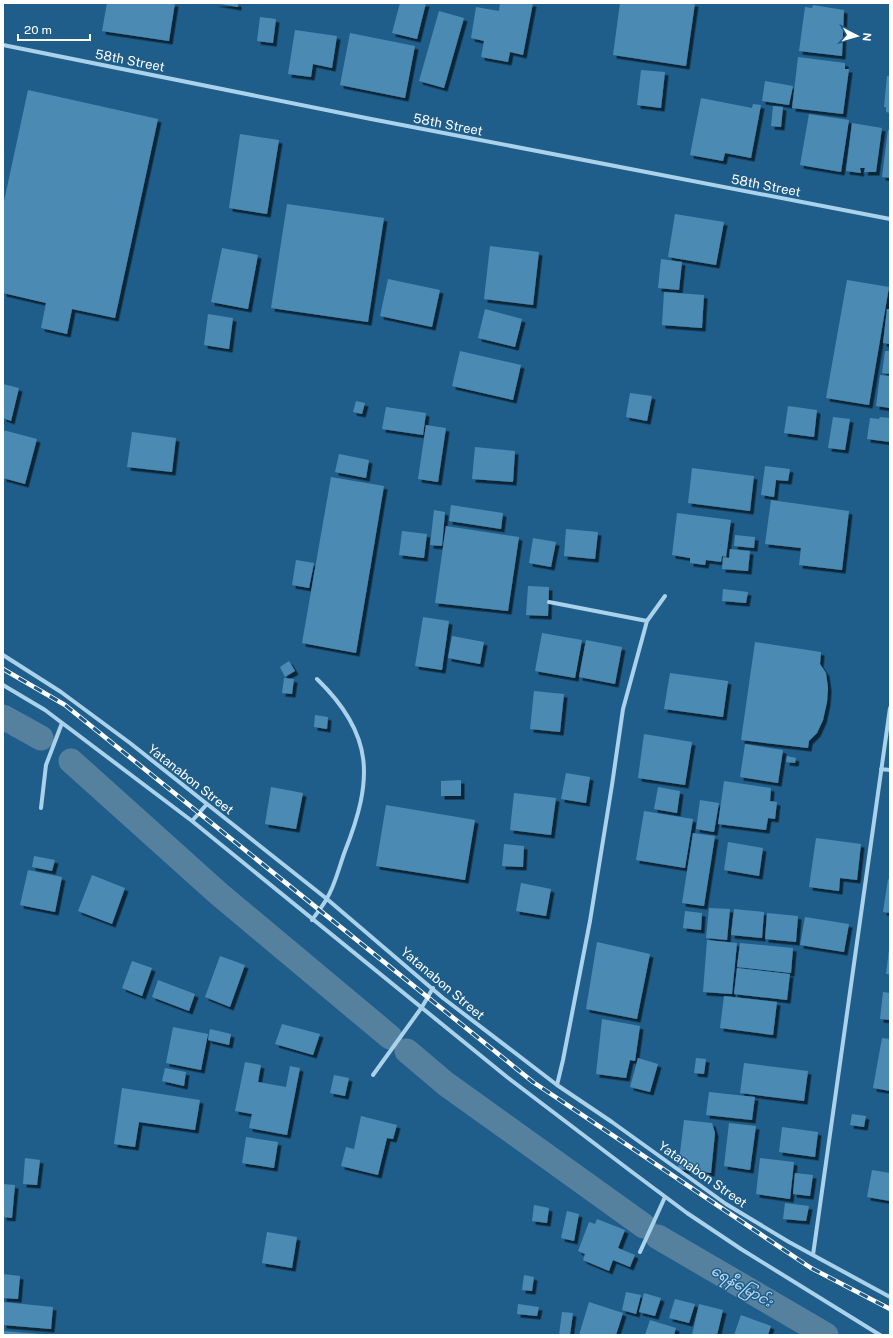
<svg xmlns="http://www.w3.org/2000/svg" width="893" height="1338" viewBox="0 0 893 1338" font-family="'Public Sans','Noto Sans Myanmar',sans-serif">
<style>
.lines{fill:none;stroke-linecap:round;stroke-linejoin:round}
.canal{stroke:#55819f;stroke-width:25}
.building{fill:#4c8ab3;filter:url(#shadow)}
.street{stroke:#abd2eb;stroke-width:4}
.rail-casing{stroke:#fff;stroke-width:4.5}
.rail{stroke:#1f5e8a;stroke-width:3;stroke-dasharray:9;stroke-linecap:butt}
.labels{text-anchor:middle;stroke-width:3;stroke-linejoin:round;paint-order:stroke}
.street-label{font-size:13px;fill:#fff;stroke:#1f5e8a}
.water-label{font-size:14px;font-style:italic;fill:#b7dbf2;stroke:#1f5e8a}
</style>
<defs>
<filter id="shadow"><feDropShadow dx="3.5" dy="3.5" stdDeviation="0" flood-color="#0009"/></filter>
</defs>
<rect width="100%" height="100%" fill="#1f5e8a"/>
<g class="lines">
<path class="canal" d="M3,717l38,21
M71,761l148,133 171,143
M407,1051l39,33 198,142
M658,1237l168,98"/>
</g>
<path class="building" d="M107,3h68l-6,38 -67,-10z
M214,3h24v4z
M400,3h26l-9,36 -25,-6z
M500,3h33l-10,52 -13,-3 -2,10 -27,-5 3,-16 -13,-3 5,-31 23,4z
M620,3h75l-9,63 -73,-11z
M813,5l31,5 -2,46 -43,-5 6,-44 7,1z
M439,11l25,7 -20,70 -25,-7z
M260,17l16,2 -3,24 -16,-2z
M295,30l42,6 -5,32 -19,-4 -2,13 -23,-3z
M350,33l65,13 -10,52 -65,-13z
M798,57l47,6v6h4l-6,45 -51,-6z
M641,70l24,2 -4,36 -24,-3z
M887,76h3v37l-4,-1v-5h-2z
M765,81l28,5 -4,19 -27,-4z
M28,90l130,29 -43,199 -43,-9 -5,25 -26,-6 5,-25 -43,-10v-87z
M701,98l51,10 1,-4 8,1 -10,53 -26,-5 -2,8 -33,-6z
M773,106l10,1 -2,20 -10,-1z
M809,114l40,6 -8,52 -41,-7z
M852,123l30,5 -6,44h-12l1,-4h-5l1,5 -15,-2z
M888,130h2v48l-8,-1z
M240,134l39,6 -12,74 -38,-6z
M287,204l97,14 -16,104 -97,-14z
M675,214l49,8 -8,43 -48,-8z
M490,246l49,6 -6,53 -49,-6z
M222,248l36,7 -10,54 -37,-7z
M661,259l21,3 -3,28 -21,-2z
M388,279l52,11 -8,37 -52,-11z
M847,280l42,7 -20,118 -43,-7z
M664,292l40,3 -2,33 -40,-3z
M485,309l37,10 -7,28 -37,-9z
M887,309h3v35l-7,-1z
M208,314l25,4 -4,31 -25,-4z
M460,351l61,14 -8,35 -61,-14z
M885,351h5v23l-8,-1z
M880,375l10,1v32l-14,-2z
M3,384l16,4 -8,33 -8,-3z
M630,393l22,3 -5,25 -21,-4z
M356,401l9,2 -3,11 -9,-2z
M788,406l29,4 -3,27 -30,-4z
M386,407l40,6 -3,22 -41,-6z
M833,417l17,2 -5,31 -17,-2z
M880,417l10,1v24l-23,-3 3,-21 9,1z
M426,425l20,3 -8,54 -20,-3z
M3,430l34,9 -12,45 -22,-6z
M132,432l44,6 -4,34 -45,-5z
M475,447l40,4 -2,31 -41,-3z
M339,454l30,6 -3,18 -31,-6z
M765,466l25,3 -2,12 -12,-1 -2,17 -13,-2z
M692,468l62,8 -4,35 -62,-8z
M331,477l53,9 -28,167 -54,-10z
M771,500l78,11 -7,59 -43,-5 2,-17 -36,-4z
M451,505l52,8 -2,16 -52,-8z
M434,510l11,2 -3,34 -12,-1z
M677,513l54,7 -5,37 -4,-1 -1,6 -15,-2 -1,5 -15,-2v-5l-18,-3z
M446,526l73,11 -11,74 -73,-8z
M566,529l32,3 -3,27 -31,-3z
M402,531l25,3 -3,24 -25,-3z
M735,535l20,2 -1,11 -20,-2z
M533,538l23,4 -5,25 -22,-4z
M730,549l20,2 -2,20 -26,-2 1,-12 6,1z
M296,560l18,3 -5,25 -17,-3z
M528,586l21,1 -1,29 -22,-1z
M723,589l25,3 -2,11 -24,-2z
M423,617l26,4 -7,49 -27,-4z
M542,633l40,7 -7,38 -40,-7z
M452,636l32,6 -4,22 -32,-6z
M586,640l36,7 -7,37 -36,-7z
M755,642l66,10 -1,12 6,9 2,15 -1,14 -4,18 -6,13 -8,8 -1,7 -67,-8z
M289,661l6,10 -10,6 -5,-10z
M670,673l58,8 -5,36 -59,-8z
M284,678l10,1 -2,15 -10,-1z
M534,691l30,3 -4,38 -30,-3z
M315,715l13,2 -1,12 -13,-2z
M644,734l48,8 -7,43 -47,-7z
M745,744l38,6 -5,33 -38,-6z
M787,756l9,2 -1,5 -9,-1z
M566,773l24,4 -4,26 -25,-4z
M461,780v16h-20v-15z
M724,781l47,7 -1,13 7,1 -2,17 -7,-1 -2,12 -48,-6z
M271,787l32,6 -7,36 -31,-5z
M658,787l22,4 -3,22 -23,-4z
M514,793l42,5 -5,37 -41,-5z
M700,800l19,3 -5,29 -18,-3z
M386,805l89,15 -10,60 -89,-14z
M644,811l49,8 -8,49 -49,-8z
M693,833l22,3 -11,70 -22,-3z
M816,838l45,6 -4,36 -17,-2 -1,13 -30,-4z
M728,842l35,6 -4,28 -35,-6z
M504,844l20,2 -1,21 -21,-1z
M34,856l21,4 -3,11 -20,-4z
M28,870l34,7 -7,35 -35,-7z
M92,875l33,13 -13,36 -34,-13z
M888,879l2,1v33l-7,-1z
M521,883l30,6 -5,27 -30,-5z
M709,908l21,1 -3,31 -21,-2z
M734,909l30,3 -2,26 -31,-3z
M685,911l17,2 -1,17 -18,-2z
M767,913l31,3 -2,26 -31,-3z
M805,917l44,7 -5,28 -44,-7z
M707,940l30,3 -5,51 -29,-2z
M597,942l53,12 -13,65 -51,-10z
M740,943l53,5 -2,25 -54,-6z
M889,950h1v24h-4z
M220,956l25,9 -15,42 -25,-10z
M132,961l20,7 -10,28 -20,-8z
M737,968l53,6 -3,26 -53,-6z
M158,980l37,14 -6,17 -37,-14z
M883,992l7,1v27l-10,-1z
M724,996l53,6 -4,33 -53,-7z
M602,1019l38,7 -5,35 -5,-1 -4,18 -30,-4z
M282,1024l38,10 -7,21 -38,-11z
M173,1027l35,7 -7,36 -35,-7z
M210,1029l21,5 -2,11 -21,-5z
M882,1038l8,1v52l-17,-3z
M638,1058l20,6 -8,28 -20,-5z
M696,1058l10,1 -2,15 -10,-1z
M245,1062l16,3 -3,17 28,5 4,-21 10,2 -13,67 -38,-7 3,-14 -17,-3z
M744,1063l64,8 -4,30 -64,-8z
M165,1068l21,4 -2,14 -22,-5z
M334,1075l15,3 -4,18 -15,-3z
M122,1088l78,12 -5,30 -56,-8 -4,25 -21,-3z
M709,1092l46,5 -3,23 -46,-5z
M852,1114l14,2 -2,11 -14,-2z
M361,1116l36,9 -4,14 -6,-1 -9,37 -37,-9 5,-19 8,2z
M684,1120l28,3 3,10 -4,40 -33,-4z
M729,1123l27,3 -6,44 -26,-4z
M782,1127l36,5 -3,25 -36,-5z
M246,1137l32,5 -4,26 -32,-5z
M25,1158l15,2 -3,25 -14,-1z
M760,1158l34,4 -4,37 -34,-5z
M872,1170l18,3v28l-23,-4z
M795,1173l18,2 -3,21 -17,-2z
M3,1184l12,1 -3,33 -9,-1z
M785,1203l24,3 -3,15 -23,-2z
M534,1205l15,3 -2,15 -15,-2z
M567,1211l12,3 -5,27 -13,-3z
M597,1219l28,11 -7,18 17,7 -5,12 -17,-7 -4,11 -26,-11 2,-6 -7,-3 11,-29 6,2z
M267,1232l30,5 -5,31 -30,-5z
M3,1274l17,2 -2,23 -15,-1z
M524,1275l10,2 -2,14 -10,-1z
M626,1292l15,3 -5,19 -14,-4z
M644,1293l17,5 -6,18 -16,-4z
M675,1299l20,5 -6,19 -20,-5z
M3,1302l50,5 -2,22 -48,-4z
M589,1302l34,11 -7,22h-37z
M518,1304l21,3 -2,9 -20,-2z
M699,1304l24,6 -6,25h-25z
M562,1312l11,1 -3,22h-11z
M741,1315l30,11 -3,9h-34z
M650,1320l26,8 -2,7h-29z
M3,1331l37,3 -1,1h-36z"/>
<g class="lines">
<path class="street" d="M3,45l368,74 519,100
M549,602l98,19
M3,655l58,37 69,51 197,156 116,99 114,87 55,37 114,82 63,38 101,55
M3,685l42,25 147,111 315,256 125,95 55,41 54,36 139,86
M881,769l9,1
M41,808l5,-43 16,-42
M192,821l15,-17
M312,920c5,-7 10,-13 14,-20 9,-14 13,-33 19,-49 28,-71 30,-116 -28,-172
M373,1075l49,-68 11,-19
M557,1085l6,-25 27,-139 22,-136 11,-76 24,-88 18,-25
M640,1252l25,-55
M813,1255l77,-547"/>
<defs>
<path id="rail" d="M3,669l62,36 468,377 278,186 79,41"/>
</defs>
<use href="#rail" class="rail-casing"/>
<use href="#rail" class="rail"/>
</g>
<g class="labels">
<g class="street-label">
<text transform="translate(130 60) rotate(11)" y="5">58th Street</text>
<text transform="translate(448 124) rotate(11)" y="5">58th Street</text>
<text transform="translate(766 185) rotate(11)" y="5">58th Street</text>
<text transform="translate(191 779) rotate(38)" y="5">Yatanabon Street</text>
<text transform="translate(443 983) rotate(40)" y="5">Yatanabon Street</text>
<text transform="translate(703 1174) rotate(35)" y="5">Yatanabon Street</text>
</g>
<g class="water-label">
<text transform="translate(742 1286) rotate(30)" y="5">ရေနီမြောင်း</text>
</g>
</g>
<rect width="893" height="1338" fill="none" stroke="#ffffff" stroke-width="8"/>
<g transform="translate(857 36) rotate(96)" stroke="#1f5e8a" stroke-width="3" paint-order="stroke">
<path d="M0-3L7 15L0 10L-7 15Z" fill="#ffffff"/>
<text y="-6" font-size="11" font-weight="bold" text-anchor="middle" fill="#ffffff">N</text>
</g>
<path d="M18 34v6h72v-6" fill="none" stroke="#ffffff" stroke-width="2"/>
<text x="24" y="34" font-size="12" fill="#ffffff" stroke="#1f5e8a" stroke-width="3" paint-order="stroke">20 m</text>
</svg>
